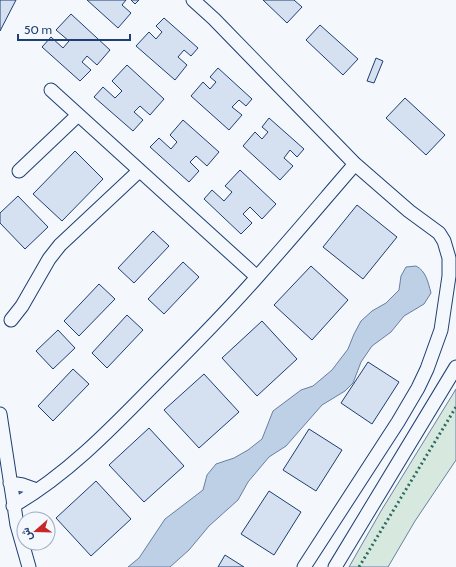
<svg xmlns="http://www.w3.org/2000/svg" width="456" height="567" viewBox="0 0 456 567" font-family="Cabin,Vazirmatn,sans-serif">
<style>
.green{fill:#d7e8df;stroke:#687fa3}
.water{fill:#bed0e5;stroke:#687fa3}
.building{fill:#d5e0f0;stroke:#1d3f73}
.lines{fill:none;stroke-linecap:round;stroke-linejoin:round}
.minor-casing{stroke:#1d3f73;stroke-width:15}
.minor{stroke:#f4f7fb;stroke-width:13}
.hedge{stroke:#2c6c60;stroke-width:3;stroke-dasharray:2 3;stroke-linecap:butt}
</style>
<rect width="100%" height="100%" fill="#f4f7fb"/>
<path class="green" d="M456,389v71l-41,61 -27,46h-39l32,-56z"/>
<path class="water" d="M416,266c10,5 12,16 15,27l-7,11 -20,12 -13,16 -19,14 -11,16 -8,21 -8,8 -23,14 -36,41 -17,11 -21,25 -10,18 -29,26 -20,24 -19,17h-42l11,-9 26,-39 38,-29 4,-15 9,-11 18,-6 14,-8 14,-11 11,-28 28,-21 12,-4 19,-16 16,-21 6,-15 7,-13 11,-10 14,-8 13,-13 2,-14 5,-9z"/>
<path class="building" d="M0,0h16l-16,31z
M87,0h39l-4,5 9,8 -13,15z
M131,0h8l-4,4z
M263,0h31l8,7 -15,16z
M71,14l39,36 -13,15 -10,-9 -5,6 9,8 -11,11 -38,-34 9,-10 12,11 6,-7 -13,-11z
M164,18l34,30 -7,8 -7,-6 -6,7 9,8 -12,15 -39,-34 13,-14 7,7 6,-7 -6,-6z
M320,25l38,34 -15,16 -37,-35z
M376,58l7,3 -9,22 -7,-2z
M127,65l37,34 -14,16 -10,-9 -6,6 9,8 -10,11 -39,-34 9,-10 12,11 7,-7 -10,-10z
M218,68l34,31 -6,7 -7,-6 -7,7 10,8 -13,15 -38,-34 12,-14 7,7 6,-7 -6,-5z
M405,98l40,37 -19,20 -40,-37z
M269,118l35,31 -7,8 -7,-7 -6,8 9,8 -13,14 -37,-34 12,-14 7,7 6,-7 -6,-5z
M183,120l36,32 -12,14 -11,-10 -6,6 9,9 -10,11 -39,-35 9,-9 12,11 6,-7 -7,-7z
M75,151l28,28 -41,42 -29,-27z
M240,170l36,34 -14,15 -12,-12 -7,7 9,9 -11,11 -37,-35 8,-9 12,11 8,-9 -7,-6z
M18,196l30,31 -23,22 -25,-26v-10z
M357,205l40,32 -34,42 -40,-32z
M153,231l16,15 -35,37 -16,-15z
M183,262l16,15 -35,37 -16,-15z
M311,266l37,34 -36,40 -38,-35z
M99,284l16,15 -36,37 -15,-15z
M127,315l16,15 -36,38 -15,-15z
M262,321l35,38 -40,37 -35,-38z
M58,330l17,18 -22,21 -17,-18z
M368,362l31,20 -27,42 -31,-21z
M73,369l16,15 -36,37 -15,-15z
M204,374l35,38 -40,36 -35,-38z
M149,428l35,38 -40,36 -35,-37z
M309,429l33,21 -26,41 -33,-21z
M96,481l35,38 -40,37 -35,-38z
M269,491l32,21 -27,43 -33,-21z
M225,555l19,12h-26z"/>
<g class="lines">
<defs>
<path id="minor" d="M193,0l21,19 141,145 54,47 30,22 5,8 5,17v18l-8,54 -14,39 -9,19 -20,34 -94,145
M51,90l206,187
M19,171l59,-56
M11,320l11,-14 27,-47 11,-14 79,-74
M0,414l17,111 12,42
M10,483l13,2 14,5
M13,506c54,-31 99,-78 142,-122 35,-35 70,-70 103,-108 33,-37 65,-75 97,-112
M335,567l121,-200"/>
</defs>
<use href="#minor" class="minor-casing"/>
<use href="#minor" class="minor"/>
<path class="hedge" d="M359,567l97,-160"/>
</g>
<g transform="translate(36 531) rotate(250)"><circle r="19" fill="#f4f7fb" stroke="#9eadc5"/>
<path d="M0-3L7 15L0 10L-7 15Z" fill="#c62828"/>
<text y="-6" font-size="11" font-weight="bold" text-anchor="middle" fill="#1d3f73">ش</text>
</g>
<path d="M18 34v6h112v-6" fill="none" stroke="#1d3f73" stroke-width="2"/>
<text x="24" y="34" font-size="12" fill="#1d3f73" stroke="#f4f7fb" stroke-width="3" paint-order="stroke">50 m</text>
</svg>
